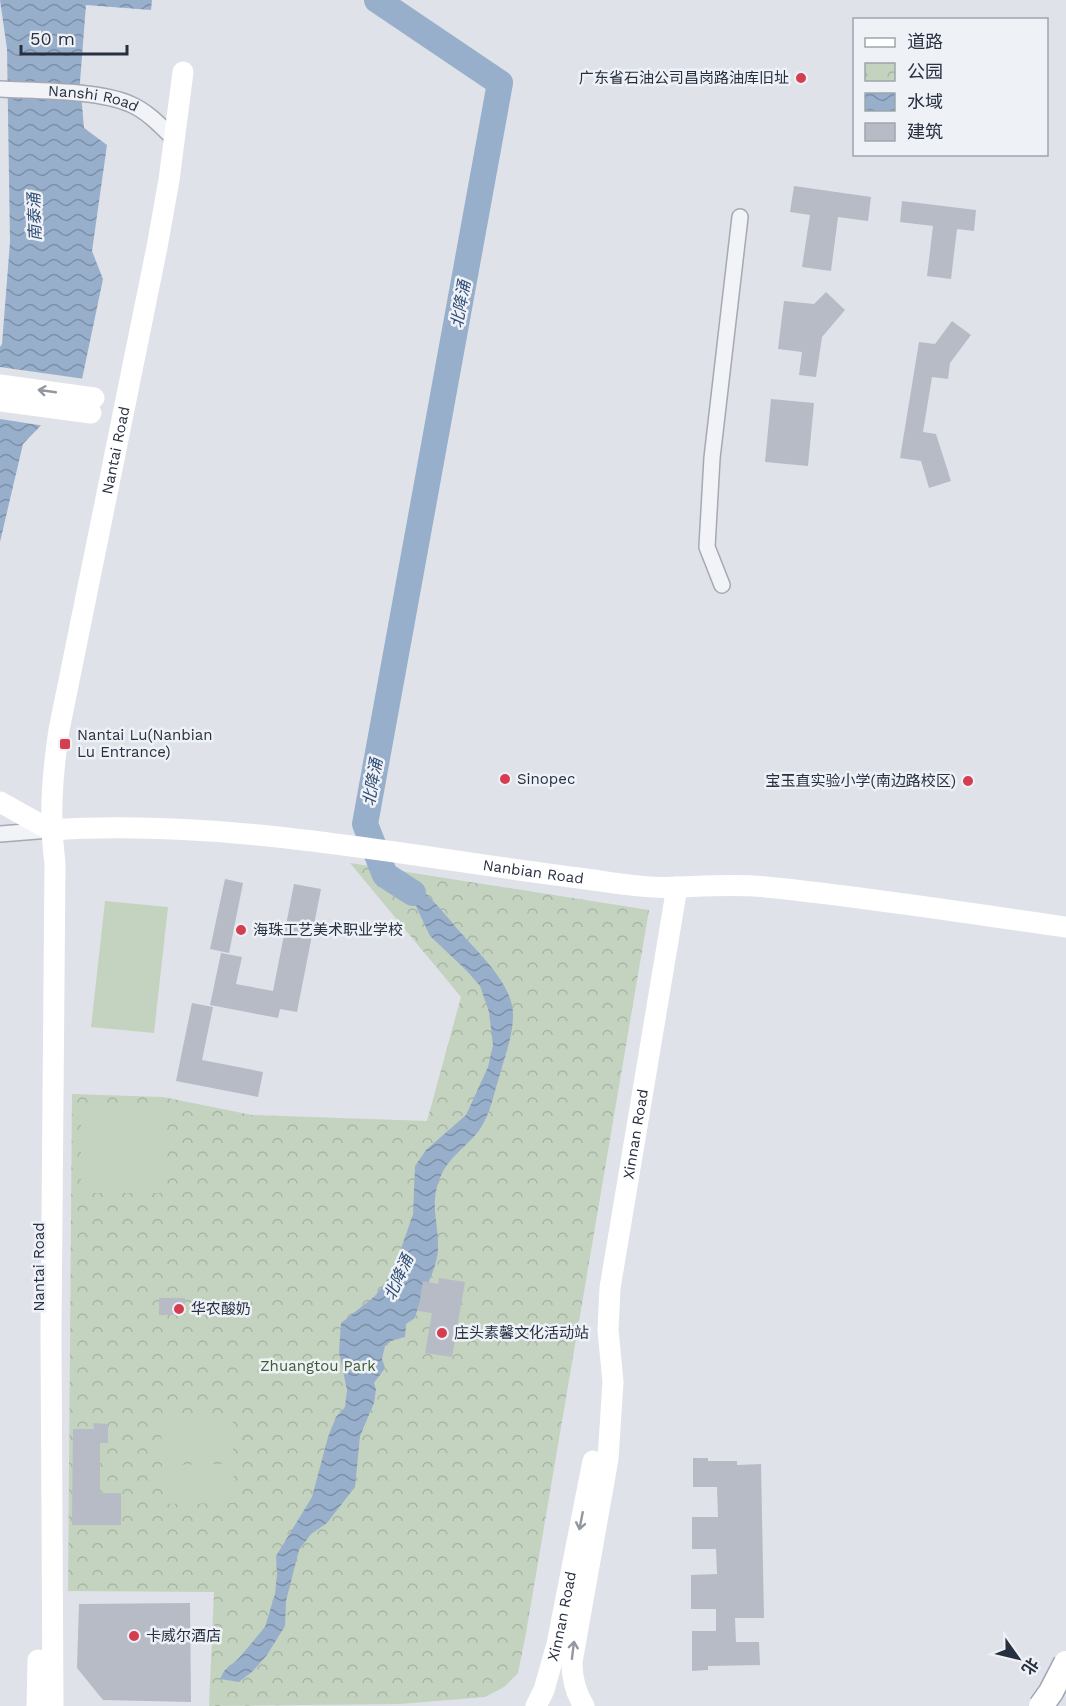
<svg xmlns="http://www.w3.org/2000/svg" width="1066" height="1706" viewBox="0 0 1066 1706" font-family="'Work Sans','Noto Sans SC',sans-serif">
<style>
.park{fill:url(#park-crowns)}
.pitch{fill:#c4d3bf}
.water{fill:url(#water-waves)}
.pier{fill:#dfe2e9}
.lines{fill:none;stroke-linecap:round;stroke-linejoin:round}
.river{stroke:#98afcb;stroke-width:26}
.building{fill:#b6bbc6}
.street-casing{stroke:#a4a9b3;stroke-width:18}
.street{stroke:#f2f3f7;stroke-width:15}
.secondary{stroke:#fff;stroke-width:21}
.primary-bridge-casing{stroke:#9ea6b5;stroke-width:27;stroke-linecap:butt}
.primary-bridge{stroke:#fff;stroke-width:24}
.oneway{stroke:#9398a0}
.poi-dot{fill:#d43e50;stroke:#eef1f6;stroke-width:2}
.labels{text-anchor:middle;stroke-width:5;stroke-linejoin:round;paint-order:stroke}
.poi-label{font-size:15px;fill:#273041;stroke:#eef1f6;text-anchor:start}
.street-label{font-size:15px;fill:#273041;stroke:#eef1f6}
.park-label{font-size:15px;fill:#3a5d34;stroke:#eef1f6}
.water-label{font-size:16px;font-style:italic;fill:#2f4d76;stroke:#eef1f6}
</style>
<defs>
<pattern id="park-crowns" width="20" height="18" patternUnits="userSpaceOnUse" patternTransform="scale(1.5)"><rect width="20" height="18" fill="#c4d3bf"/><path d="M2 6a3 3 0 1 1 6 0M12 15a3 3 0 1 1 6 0" fill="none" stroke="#a8b5a5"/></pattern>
<pattern id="water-waves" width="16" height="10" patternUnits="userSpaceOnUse" patternTransform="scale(1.5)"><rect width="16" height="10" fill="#98afcb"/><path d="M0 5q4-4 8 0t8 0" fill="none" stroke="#7c8fa6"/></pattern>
</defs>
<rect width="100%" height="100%" fill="#dfe2e9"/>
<path class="park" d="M350,863l299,47 -123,723 -8,40 -14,14 -19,10 -85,7 -191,2 5,-114 -146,-1 4,-497 91,3 89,18 175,6 34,-124z"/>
<path class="pitch" d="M105,901l63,6 -14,126 -63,-6z
M81,1107h85v86h-85z
M233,1418v40l-72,2 1,-40z
M234,1464l-1,39 -70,1 -1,-39z"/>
<path class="water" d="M0,0h152l-1,10 -65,-5 -6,77 4,46 23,17 -15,106 11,28 -22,105 -58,60 -23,98v-195l2,-3 8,-102 -3,-193z
M385,875c26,-2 50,27 65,45 20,26 64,61 63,96 0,19 -8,40 -13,58 -6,18 -9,39 -20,55 -13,18 -32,28 -40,49 -11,27 -1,44 -2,71 0,19 -18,48 -23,69l-9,6 -1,13 -14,4 -6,5 -3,13 3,9 -11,15 2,6 -2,14 -14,33 -5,51 -28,36 -16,11 -12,16 -13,51 -1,25 -18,29 -14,16 -14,11 -19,-3 4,-8 15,-13 26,-31 10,-33 2,-20 -1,-18 36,-59 16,-60 8,-20 9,-10 2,-17 -8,-38 2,-29 34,-27 18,-24 20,-58 2,-48 11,-16 40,-35 22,-48 5,-22 -4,-33 -9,-26 -14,-16 -36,-34 -19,-40z"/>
<path class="pier" d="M0,367l85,12 -2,7 -38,40 -45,-7z"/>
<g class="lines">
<path class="river" d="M377,0l123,83 -135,741 20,51 28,18"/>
</g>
<path class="building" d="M794,186l77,11 -3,24 -30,-4 -7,54 -29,-4 8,-52 -20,-3z
M902,201l74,9 -2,21 -17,-2 -6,50 -24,-3 6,-50 -33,-4z
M826,292l19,18 -23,27 -6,40 -17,-2 3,-23 -24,-3 6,-48 30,3z
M952,321l19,14 -21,28 -2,16 -16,-2 -9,55 13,2 15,47 -22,7 -8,-27 -21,-3 19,-116 16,2z
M771,399l43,4 -6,63 -43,-4z
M225,879l18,4 -14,70 -19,-4z
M294,884l27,5 -24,123 -17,-3 -2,9 -68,-13 11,-52 21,4 -6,27 37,7z
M192,1003l21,4 -11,53 61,12 -5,25 -82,-16z
M439,1278l26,4 -13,75 -27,-4 7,-40 -14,-2 5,-30 15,3z
M159,1298h26v17h-26z
M93,1423l15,1v19h-8v50h21v32h-49l1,-96h21z
M693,1458h15v3h29v4l24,-1 3,154h-29l1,24h23l1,23 -52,1v4l-16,1v-40h24v-22h-25v-34l26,-1 -1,-25h-24v-32h26l-1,-30h-24z
M190,1603l1,99 -88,-2 -26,-32 2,-64z"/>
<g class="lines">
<defs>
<g id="street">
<path id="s1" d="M0,89c36,2 99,1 130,15 17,7 31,22 44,35"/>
<path d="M722,585l-15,-38 5,-89 28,-241"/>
<path d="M0,834l50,-4"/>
</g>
</defs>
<use href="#street" class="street-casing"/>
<use href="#street" class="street"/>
<g class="secondary">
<path d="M0,385l94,13"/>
<path d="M0,401l91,12"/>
<path d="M0,802l50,28"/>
<path id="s2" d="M50,830c181,-12 358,27 536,49 30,4 62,10 92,8 29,-1 59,-3 88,0 100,10 200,26 300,40"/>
<path d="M37,1706l1,-46"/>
<path id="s3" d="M53,1706l-2,-373 4,-469c-6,-46 -3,-88 4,-134l98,-483 12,-67 14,-108"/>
<path id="s4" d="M536,1706l8,-16 13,-46 36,-183"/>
<path id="s5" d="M584,1706c-9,-14 -12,-27 -12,-44l36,-203 5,-77 -5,-52 2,-42 67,-401"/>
</g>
<defs>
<path id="primary-bridge" d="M1041,1706l10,-14 15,-29"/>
</defs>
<use href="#primary-bridge" class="primary-bridge-casing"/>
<use href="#primary-bridge" class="primary-bridge"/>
</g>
<defs><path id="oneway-shaft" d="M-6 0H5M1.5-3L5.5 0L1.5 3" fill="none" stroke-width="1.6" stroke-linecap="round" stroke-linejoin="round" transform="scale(1.5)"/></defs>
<g class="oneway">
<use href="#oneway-shaft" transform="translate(47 391) rotate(-172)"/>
<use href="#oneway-shaft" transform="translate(581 1521) rotate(101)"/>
<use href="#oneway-shaft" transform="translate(573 1650) rotate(-83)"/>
</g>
<g class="poi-dot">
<circle cx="801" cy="78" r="6"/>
<rect x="59" y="738" width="12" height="12" rx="3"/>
<circle cx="505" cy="779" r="6"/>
<circle cx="968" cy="781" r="6"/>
<circle cx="241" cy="930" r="6"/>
<circle cx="179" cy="1309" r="6"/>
<circle cx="442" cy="1333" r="6"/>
<circle cx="134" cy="1636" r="6"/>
</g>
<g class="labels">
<g class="poi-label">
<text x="789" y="83" text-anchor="end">广东省石油公司昌岗路油库旧址</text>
<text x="77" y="740">Nantai Lu(Nanbian<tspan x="77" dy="17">Lu Entrance)</tspan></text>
<text x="517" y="784">Sinopec</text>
<text x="956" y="786" text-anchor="end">宝玉直实验小学(南边路校区)</text>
<text x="253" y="935">海珠工艺美术职业学校</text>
<text x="191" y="1314">华农酸奶</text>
<text x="454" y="1338">庄头素馨文化活动站</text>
<text x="146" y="1641">卡威尔酒店</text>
</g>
<g class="street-label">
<text dy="5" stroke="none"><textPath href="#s1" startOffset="94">Nanshi Road</textPath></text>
<text dy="5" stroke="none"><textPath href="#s3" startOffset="1262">Nantai Road</textPath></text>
<text dy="5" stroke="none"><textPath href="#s2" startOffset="486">Nanbian Road</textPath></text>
<text dy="5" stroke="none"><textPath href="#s5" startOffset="580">Xinnan Road</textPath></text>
<text transform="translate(39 1267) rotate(-90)" y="5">Nantai Road</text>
<text dy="5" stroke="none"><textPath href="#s4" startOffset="94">Xinnan Road</textPath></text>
</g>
<g class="park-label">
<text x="318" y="1371">Zhuangtou Park</text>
</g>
<g class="water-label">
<text transform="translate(34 217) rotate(-92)" y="6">南泰涌</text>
<text transform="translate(460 304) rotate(-80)" y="6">北降涌</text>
<text transform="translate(372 782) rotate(-80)" y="6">北降涌</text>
<text transform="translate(398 1277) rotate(-66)" y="6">北降涌</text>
</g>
</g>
<rect x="853" y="18" width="195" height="138" fill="#eef1f6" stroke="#9ea4ae" stroke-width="1.5"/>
<rect x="865" y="38" width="30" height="9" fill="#ffffff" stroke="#9ea4ae" stroke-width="1.5"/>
<text x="907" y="48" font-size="18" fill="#273041">道路</text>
<rect x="865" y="63" width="30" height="18" fill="url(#park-crowns)" stroke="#9ea4ae" stroke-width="1.5"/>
<text x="907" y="78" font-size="18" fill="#273041">公园</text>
<rect x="865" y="93" width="30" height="18" fill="url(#water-waves)" stroke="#9ea4ae" stroke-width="1.5"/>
<text x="907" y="108" font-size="18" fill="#273041">水域</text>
<rect x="865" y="123" width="30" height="18" fill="#b6bbc6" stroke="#9ea4ae" stroke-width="1.5"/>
<text x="907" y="138" font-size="18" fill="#273041">建筑</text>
<g transform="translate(1018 1658) rotate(124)" stroke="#eef1f6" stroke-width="4.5" paint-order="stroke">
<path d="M0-4.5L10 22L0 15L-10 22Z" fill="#273041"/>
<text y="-9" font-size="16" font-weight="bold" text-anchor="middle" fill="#273041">北</text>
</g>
<path d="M21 45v9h106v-9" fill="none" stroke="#273041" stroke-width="3"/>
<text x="30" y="45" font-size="18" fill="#273041" stroke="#eef1f6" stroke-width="4.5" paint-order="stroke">50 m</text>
</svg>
